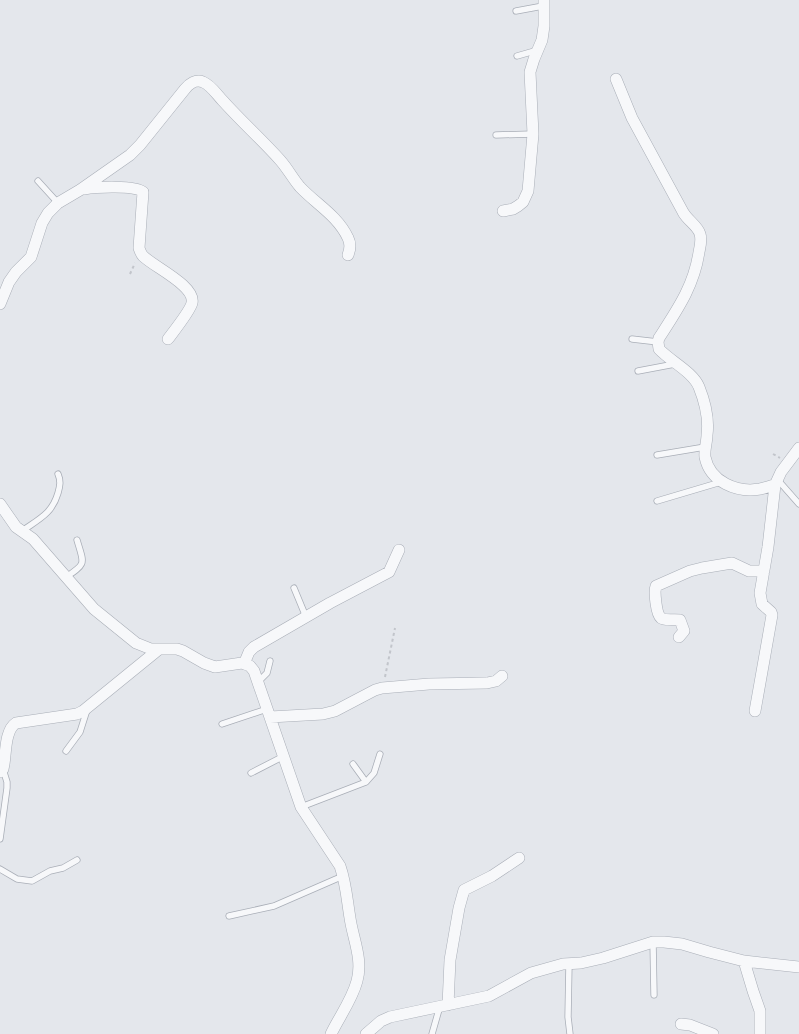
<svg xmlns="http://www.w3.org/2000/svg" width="799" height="1034" viewBox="0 0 799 1034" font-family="Commissioner,sans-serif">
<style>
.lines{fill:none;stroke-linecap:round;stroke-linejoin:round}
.lane-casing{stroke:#a9aeb7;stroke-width:7}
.street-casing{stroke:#a9aeb7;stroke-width:12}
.path{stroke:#c2c5cb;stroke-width:2;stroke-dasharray:3 3;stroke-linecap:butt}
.lane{stroke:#f7f8fa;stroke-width:5.5}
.street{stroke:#f7f8fa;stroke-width:11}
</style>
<rect width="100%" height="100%" fill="#e4e7ec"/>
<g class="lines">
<defs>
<path id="lane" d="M516,11l27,-5
M517,56l21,-6
M496,135l37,-1
M38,181l20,22
M632,339l26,3
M638,371l37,-7
M657,455l48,-8
M777,479l22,25
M657,501l64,-19
M22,531c17,-12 30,-17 36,-38 2,-7 3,-12 0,-19
M66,577c21,-14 18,-13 11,-37
M294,588l12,29
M258,682l9,-9 3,-12
M222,724l45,-15
M66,751l14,-19 7,-22
M353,764l13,18
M251,773l33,-17
M301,807l65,-25 8,-9 6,-19
M0,839l7,-51v-6l-4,-13
M0,869l17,10 15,2 18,-10 13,-3 14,-8
M229,916l45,-10 69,-30
M653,942l1,53
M569,964l-1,53 2,17
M432,1034l8,-28"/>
<path id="street" d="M616,79l16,39 51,94c4,8 15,14 17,22 2,6 0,13 -1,18 -5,34 -22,58 -40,86l-1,4 1,7c11,12 34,23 40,38 6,15 10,33 8,48 0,7 -3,15 -2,22 5,25 32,36 55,32 5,-1 10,-3 15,-4
M84,189c12,-2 51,-4 59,3l-4,56c1,3 2,6 4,8 11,11 53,30 49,47 -2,8 -18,28 -24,36
M503,211l10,-2 5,-3 5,-4 5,-11 5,-57 -3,-62 4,-13 8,-19 2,-14v-26
M0,304l9,-22 7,-10 15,-15 11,-34 6,-10 10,-10 22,-13 50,-35 10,-10 45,-56c4,-5 11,-10 18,-7 8,3 14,13 20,19 18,20 39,39 57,59 8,9 13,19 20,27 16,17 38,29 48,51 3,6 2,12 0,17
M0,504l16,23 17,12 61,70 42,34 15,6h26l6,2 21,12 11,4 27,-4 8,3 4,5 47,136 39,59c6,17 7,34 10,52 3,21 13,41 7,63 -5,19 -18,36 -26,53
M679,637l5,-6 -4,-11c-5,-1 -15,1 -19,-2 -5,-4 -7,-27 -5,-32l34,-15 12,-3 30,-5 17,8h15
M244,664l5,-12 5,-5 76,-44 59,-31 10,-22
M755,711l17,-96 -1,-3 -9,-8 -2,-11 8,-46 7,-62 6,-13 18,-24
M270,717l53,-3 12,-3 40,-21 7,-2 47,-4 58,-1 9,-2 6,-5
M0,772l3,-3 1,-5c2,-12 1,-34 12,-41l61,-9 6,-3 75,-61
M744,961l9,30 7,20v23
M448,1005l2,-45 9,-52 5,-18 28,-14 27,-18
M681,1024l9,1 23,9
M366,1034l15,-13 9,-4 99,-21 42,-23 32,-9 18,-1 22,-5 50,-16h11l18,2 27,8 35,9 55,6"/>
</defs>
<use href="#lane" class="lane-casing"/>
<use href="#street" class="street-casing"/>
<path class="path" d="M130,274l5,-11
M773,454l7,4
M385,677l10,-49"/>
<use href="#lane" class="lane"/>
<use href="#street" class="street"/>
</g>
</svg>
